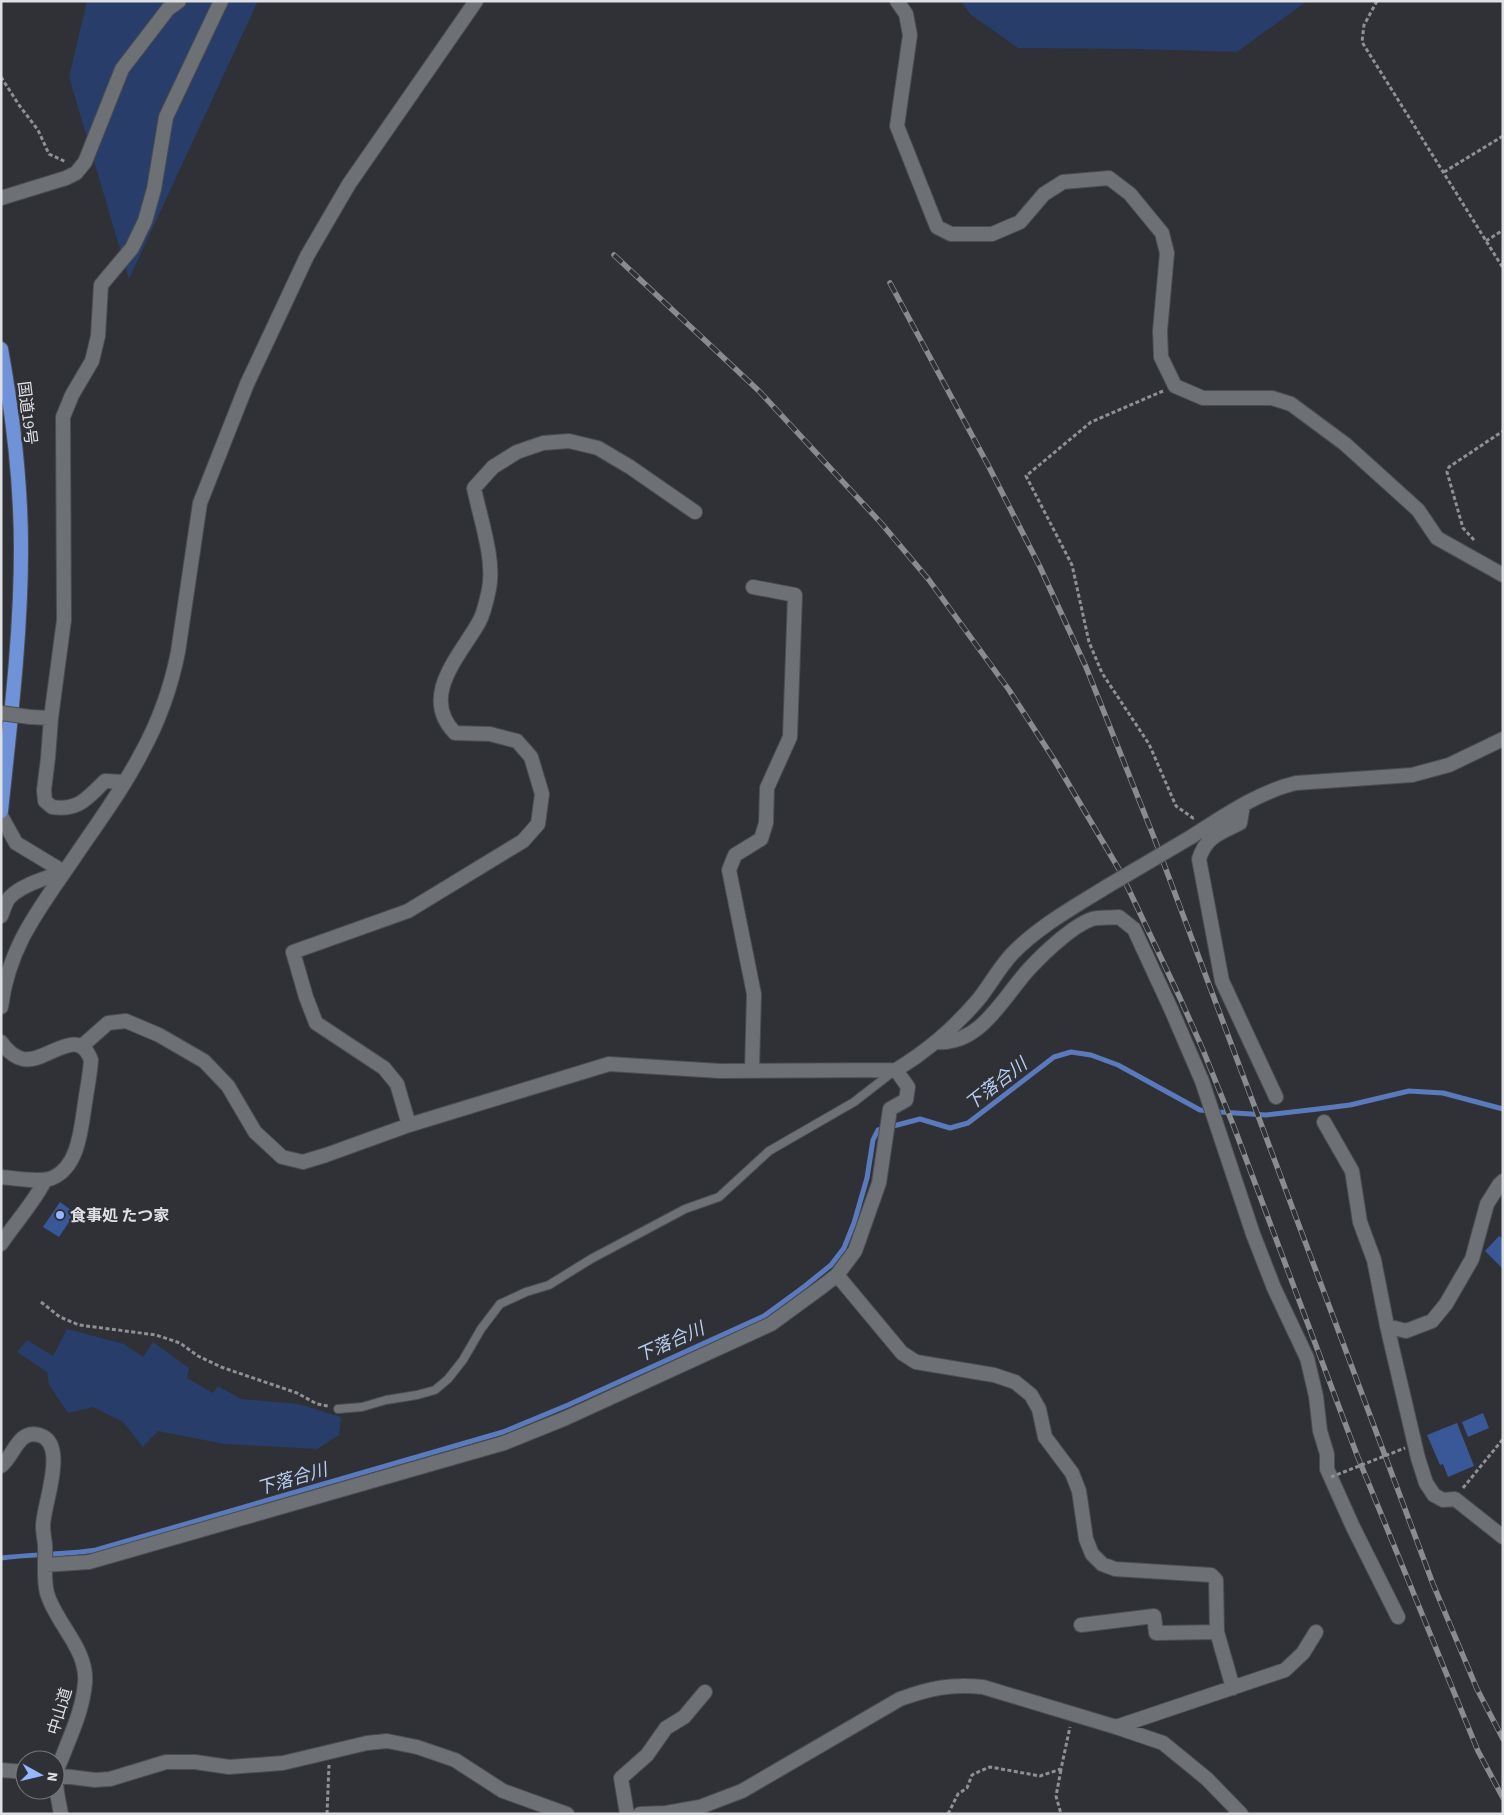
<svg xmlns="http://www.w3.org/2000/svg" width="1504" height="1815" viewBox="0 0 1504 1815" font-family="'Source Sans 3','Noto Sans JP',sans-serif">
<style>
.green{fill:#283d69}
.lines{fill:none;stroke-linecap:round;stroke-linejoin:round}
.stream{stroke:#5a7abd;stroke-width:5}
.building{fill:#3a5897}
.service-casing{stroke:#4b4d50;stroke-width:10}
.minor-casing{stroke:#4b4d50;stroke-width:16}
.tertiary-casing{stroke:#4b4d50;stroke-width:16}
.trunk-casing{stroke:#4b4d50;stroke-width:16}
.path{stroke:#8f9094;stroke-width:3;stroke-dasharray:4 2.5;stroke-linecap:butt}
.service{stroke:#6d7075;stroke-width:8}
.minor{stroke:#6d7075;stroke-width:14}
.tertiary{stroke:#6d7075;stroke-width:14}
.trunk{stroke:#7092d8;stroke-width:14}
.rail-casing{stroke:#8a8b8f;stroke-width:5.5}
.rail{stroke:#2f3136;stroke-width:4;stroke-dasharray:11;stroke-linecap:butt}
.minor-bridge-casing{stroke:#4b4d50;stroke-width:16;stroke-linecap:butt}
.path-bridge{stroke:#8f9094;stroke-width:3;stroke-dasharray:4 2.5;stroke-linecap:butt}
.minor-bridge{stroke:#6d7075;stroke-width:14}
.poi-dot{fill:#94b7fd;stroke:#2f3136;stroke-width:2}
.labels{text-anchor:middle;stroke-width:5;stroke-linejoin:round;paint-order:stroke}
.street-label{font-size:16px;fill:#dfe0e3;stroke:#2f3136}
.poi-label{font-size:16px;font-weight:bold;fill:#dfe0e3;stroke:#2f3136;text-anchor:start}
.water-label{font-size:18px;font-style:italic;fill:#bacdf2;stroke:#2f3136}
</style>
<rect width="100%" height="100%" fill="#2f3136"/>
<path class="green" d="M87,1h171l-129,278 -60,-202z
M961,1h346l-70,51 -99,-3 -120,-1 -48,-34z
M67,1329l57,15 19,13 10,-15 36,26 -2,10 26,15 5,-7 23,13 58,5 42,13 -2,18 -22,14 -93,-5 -66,-13 -15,16 -20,-25 -30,-15 -25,6 -19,-28 -2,-13 -30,-20 10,-12 26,16z"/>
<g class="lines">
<path class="stream" d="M1,1558c32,-4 64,-3 95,-8l407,-118 65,-27 196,-89 41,-30 26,-21 13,-17 10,-25 13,-45 6,-38 5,-10 42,-11 30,9 18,-5 86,-66 17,-5 20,3 27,10 82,45 20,2 46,3 52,-6 32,-4 59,-14 34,2 60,16"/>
</g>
<path class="building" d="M60,1202l15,11 -16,24 -16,-10z
M1499,1236l4,3v30l-18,-18z
M1483,1413l6,15 -21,9 -6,-15z
M1457,1423l17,43 -26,11 -5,-13 -3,1 -13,-30z"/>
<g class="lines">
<defs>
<path id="service" d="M338,1409l24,-2 24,-7 31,-5 18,-5 13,-11 15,-19 18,-31 19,-25 26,-12 23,-7 42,-26 94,-50 34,-12 50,-46 85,-49 40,-31"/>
<path id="minor" d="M897,1l9,13 4,21 -13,91 40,101 14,7h41l28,-12 24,-28 19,-12 46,-4 21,16 32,39 5,20 -7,78 1,26 14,29 28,12h69l19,6 54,40 73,66 19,28 66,37
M1,198l65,-20 10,-5 9,-11 37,-93 46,-60 11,-8
M30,717l21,1 -3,40 -4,32 1,11 7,6c27,4 35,-9 53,-26l19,1
M51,718l13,-98 -1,-203 9,-22 20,-34 6,-25 3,-51 31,-37 13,-27 9,-32 12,-72 55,-116
M1243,805l-3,18c-19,10 -34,13 -41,36l23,122 54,116
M1191,837c33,-21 67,-45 105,-54l116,-8 37,-10 54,-26
M937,1042c44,3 67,-46 92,-73 15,-16 43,-43 63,-50 8,-2 19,-1 27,-2l15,12 37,80 31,72 51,153 21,54 33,70 9,38 4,35 7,23v15l26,58 45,90
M82,1046l26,-23 18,-2 33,14 45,26 24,25 27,46 27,25 21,5 23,-7 83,-30 200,-61 111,7 176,-1c33,-20 57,-41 82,-70 12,-15 21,-32 34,-46 27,-28 62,-47 94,-67
M752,1070l2,-76 -25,-124 6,-15 26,-16 5,-16 1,-35 23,-51 5,-142 -42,-8
M1324,1122l28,49 8,51 14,38 13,66
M409,1125l-12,-41 -13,-16 -68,-45 -10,-26 -13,-45 115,-41 115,-70 15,-17 4,-30 -11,-37 -14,-16 -27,-7 -35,-1c-36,-37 5,-77 24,-111 5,-9 8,-23 10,-33 6,-30 -9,-71 -15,-101l19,-21 24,-15 26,-9 26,-2 29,7 32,19 65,45
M1503,1181l-4,4 -12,19 -15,55 -26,45 -14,17 -26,10 -19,-5 31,132 8,25 8,12 9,5 12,-1 48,38
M837,1275l65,78 14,9 78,13 21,7 16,13 8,14 6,28 27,36 7,18 7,48 6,15 10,10 13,5 96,6 5,5 1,52 16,56
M1,1466c13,-10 17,-37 38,-31 30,8 4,70 4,91 0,6 1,12 2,18 1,16 -2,34 2,49 9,31 41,56 38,90 -2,25 -13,49 -22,72 -2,6 -7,14 -7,21 -1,12 3,26 5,38
M45,1565l44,-3 415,-119 62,-25 205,-94 52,-38 14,-11 18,-24 24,-68 11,-74 16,-9 2,-13 -12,-17
M1081,1625l73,-9 2,17 61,-1
M1116,1727l169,-57 18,-17 13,-21
M1,1770l24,2
M55,1775l40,5 15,-1 56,-17h29l34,5 54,-4 84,-20 20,-2 30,6 38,13 48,31 64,23
M627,1814l-6,-36 26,-23 19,-27 18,-11 21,-25
M640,1814l26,-1 34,-6 42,-16 158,-92c31,-11 49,-15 83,-12l133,40 47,16 44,36 34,35"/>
<path id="tertiary" d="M1,816l15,27 48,29
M1,916c2,-5 4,-11 6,-15 9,-15 42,-24 57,-29
M1,1007c8,-62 39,-99 73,-149 23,-34 49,-69 68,-106 17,-31 29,-65 36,-100l22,-149 47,-119 60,-128 42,-72 127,-183
M1,1042c5,7 13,15 22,17 23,5 55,-36 68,1 -1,15 -4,29 -6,43 -4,25 -6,64 -33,75 -13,5 -37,0 -51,-1
M1,1244c13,-20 35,-44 44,-64"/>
<path id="trunk" d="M1,349c12,66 20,133 20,200 0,88 -11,175 -20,262"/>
</defs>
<use href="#service" class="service-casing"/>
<use href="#minor" class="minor-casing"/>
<use href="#tertiary" class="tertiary-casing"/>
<use href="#trunk" class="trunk-casing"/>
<path class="path" d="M1377,1l-13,24 -2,17 141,226
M1,77l18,28 19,25 11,24 17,8
M1444,172l59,-36
M1486,241l17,-11
M1163,391l-72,31 -65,54 46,89 17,77 13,31 47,71 27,62 17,12 2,-1
M1474,540l-11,-12 -16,-56 2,-5 54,-36
M41,1302l19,15 19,8 77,10 24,8 18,13 23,11 76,26 20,11 11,2
M1463,1488l40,-49
M1061,1770l-5,26 5,18
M327,1814l2,-49
M948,1814l10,-20 9,-6 5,-13 8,-4 10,-4 50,9 21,-7 9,-42"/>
<use href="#service" class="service"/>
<use href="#minor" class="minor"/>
<use href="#tertiary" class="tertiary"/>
<use href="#trunk" class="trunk"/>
<defs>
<path id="rail" d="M614,255l145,136 122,132 48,57 80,110 46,71 65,110 60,127 23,52 31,77 123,328 121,296 25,47
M890,283l98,182 52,102 46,100 69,173 278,744 44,105 26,50"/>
</defs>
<use href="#rail" class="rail-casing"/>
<use href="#rail" class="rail"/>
<defs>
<path id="minor-bridge" d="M1,713l29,4
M1106,887l85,-50"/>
</defs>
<use href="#minor-bridge" class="minor-bridge-casing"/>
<path class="path-bridge" d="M1331,1477l74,-29"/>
<use href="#minor-bridge" class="minor-bridge"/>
</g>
<circle class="poi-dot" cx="60" cy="1215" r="5"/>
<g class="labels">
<g class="street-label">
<text transform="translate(28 413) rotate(83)" y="6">国道19号</text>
<text transform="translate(59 1711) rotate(-73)" y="6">中山道</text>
</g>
<g class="poi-label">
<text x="70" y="1221">食事処 たつ家</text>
</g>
<g class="water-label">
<text transform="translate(996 1084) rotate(-38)" y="6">下落合川</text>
<text transform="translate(670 1342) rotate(-24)" y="6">下落合川</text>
<text transform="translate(292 1479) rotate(-16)" y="6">下落合川</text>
</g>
</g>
<rect width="1504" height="1815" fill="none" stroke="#dfe0e3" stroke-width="5"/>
<g transform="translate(40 1775) rotate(98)"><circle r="24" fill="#2f3136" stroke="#75777b"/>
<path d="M0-4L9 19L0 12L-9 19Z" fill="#94b7fd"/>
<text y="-8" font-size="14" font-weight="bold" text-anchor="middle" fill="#dfe0e3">N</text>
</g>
</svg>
